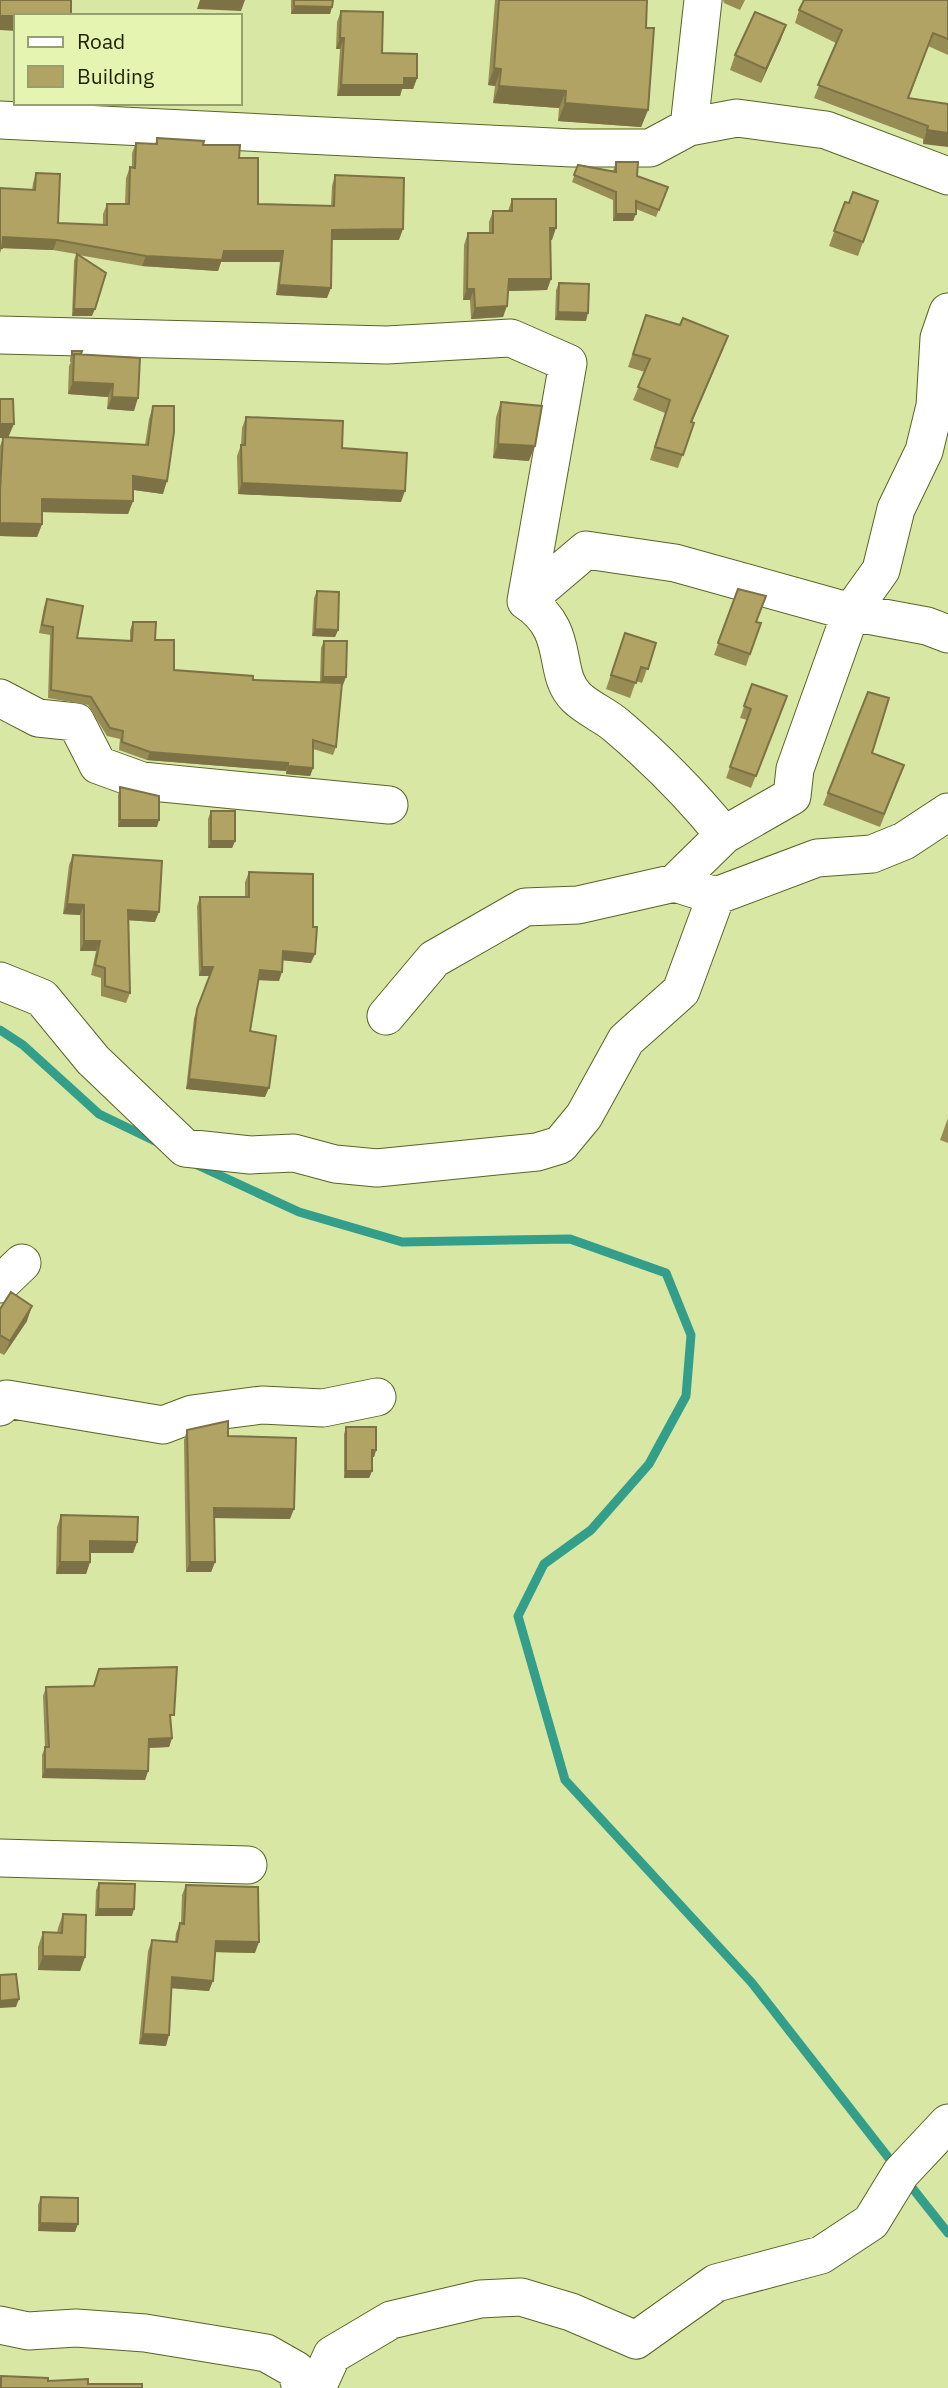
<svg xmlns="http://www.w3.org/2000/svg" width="948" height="2388" viewBox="0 0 948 2388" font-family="'IBM Plex Sans',sans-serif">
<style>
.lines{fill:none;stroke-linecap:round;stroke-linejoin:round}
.stream{stroke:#339f8a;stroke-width:9}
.minor-casing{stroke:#596325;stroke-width:39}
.minor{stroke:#fff;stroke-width:37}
.wall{fill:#988c55}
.shaded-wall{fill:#7c7245}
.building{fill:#b1a363;stroke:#7c7245;stroke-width:2}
</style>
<rect width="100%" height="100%" fill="#d9e7a5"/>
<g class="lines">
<path class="stream" d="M0,1030l23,15 76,69 58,28
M193,1163l106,49 103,30 168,-3 96,34 25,62 -5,61 -37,68 -58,66 -47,34 -26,52 47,164 187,203 143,183
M906,2180l42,53"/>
<defs>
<path id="minor" d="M0,120l572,28h78l39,-21 48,-9 89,12 122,46
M689,127l14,-127
M0,335l387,10 124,-7 57,25 -42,238c46,30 25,71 50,96 11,11 28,18 40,28 40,34 75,69 108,110l68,-39 3,-27 56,-157 76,14 21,8
M526,601l60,-51 89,13 176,49 30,-42 15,-61 28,-58 11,-45 4,-68 9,-26
M0,698l38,20 38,4 22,43 44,16 247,24
M675,883l49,-48
M0,981l42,17 51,62 92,88 65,7 44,-2 41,11 42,4 160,-16 23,-7 24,-29 42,-76 55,-49 35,-95 101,-38 55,-4 32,-13 44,-29
M386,1016l48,-57 91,-52 53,-2 97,-22 41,13
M0,1284l22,-21
M0,1407l7,-8 156,26 29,-11 70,-9 61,3 54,-11
M0,1858l248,7
M0,2325l28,6 48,-3 69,5 121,20 30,17 5,18
M317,2388l15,-33 59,-35 89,-21 41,-2 50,15 65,28 80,-57 105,-28 50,-33 30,-49 47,-50"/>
</defs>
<use href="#minor" class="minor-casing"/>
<use href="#minor" class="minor"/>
</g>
<path class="wall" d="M291,0h42l-3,14h-39z
M495,0h152l-1,28 2,82 -7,17 -83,-6 1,-13 -66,-5 2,-17 -7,-1z
M723,0h22l-5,10 -16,-7z
M948,0v55l-20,-9 -19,52 39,6 -25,40v-5l-109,-41 22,-55 -41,-20 4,-13z
M341,11l41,42 35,25 -4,11h-11l-2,7h-63l3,-47h-4l1,-27z
M781,39l-20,44 -31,-13 5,-15z
M157,138l46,7 36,13 19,46 73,2 1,-20 3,-11 64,65h-67l-5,58 -51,-3 4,-33h-59l-3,9 -76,-5 -64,-11 14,61h-20l2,-55 2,-7 -23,-4 -51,-2 -2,5v-65l32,2 1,-7 3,-10 22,50 45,2v-11l4,-10h18l1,-26 4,-11h2v-14l4,-10 19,1z
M616,162l21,14 31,11 -12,30 -20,-8 -3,12h-20v-21l-41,-18 6,-17 35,6z
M512,199l40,41h-2l1,39 -4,11 -39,1 -5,26 -32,2 -1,-19h-7l1,-55 4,-12h21v-11l4,-11h15z
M878,201l-20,55 -29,-10 16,-44 4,1z
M559,283l27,38 -31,-1 1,-30z
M646,315l77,34 -31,73 2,1 -16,45 -28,-8 15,-47 -32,-13 12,-28 -17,-5z
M72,351l9,3 59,4 -6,53 -27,-2 1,-12 -40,-3 1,-28 2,-4h-1v-4z
M0,399l9,38 136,8 4,-26 4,-13 10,88 -30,-4v11l-5,13 -86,-2v12l-5,13 -37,-1v-90l3,-8h-3z
M501,402l28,59 -36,-3 3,-41z
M246,417l96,31 59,54 -163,-8 -1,-38 4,-11 1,-17z
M738,589l18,33 5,1 -15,43 -32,-11z
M317,591l21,39 -3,7 -23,-1 2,-38z
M47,599l30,39 53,3v-11l3,-8 22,18 19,30 79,10 67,2 1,-34 3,-7 19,44h-1l-6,62 -3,8 -20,-6v19l-3,8 -24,-2v-3l-139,-11 -28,-10 1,-11 -13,-3 -19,-31 -40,-7 2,-63 -11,-2 5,-26z
M625,633l31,10 -14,40 -6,-2 -6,17 -24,-9z
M752,684l35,12 -36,92 -25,-10 21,-58 -7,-2z
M868,692l4,61 32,12 -24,62 -57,-22z
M120,787l37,40h-39v-32z
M211,811l24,30 -3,7h-24v-29z
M73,855l82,67 -26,-2 1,73 -4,10 -25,-7v-18l-10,-3 5,-24h-16v-36l-17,-1 6,-49z
M249,872l62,91 -29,-3 -3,21 -21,-1 -8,51 15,66 -79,-8 8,-71 16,-42h-11l-2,-70 3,-9h45v-15z
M948,1118v25l-8,-3z
M0,1309l27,12 -23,34 -4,-2z
M346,1427l30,23 -2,7h-2v14l-3,7h-25v-44z
M187,1430l41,6 62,83 -76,-1 1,44 -4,10h-25l-2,-132z
M61,1515l76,27 -4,11h-43v9l-4,12h-30l1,-47z
M99,1669l72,54 1,15 -3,9 -21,1v23l-3,9 -103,-2v-23l3,-8 -2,-51 3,-9 47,-1z
M99,1883l33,33h-37l1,-26z
M186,1885l69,68 -40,-1 -6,39 -37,-3 -6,58 -27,-2 9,-93 4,-11 23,2 1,-9 4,-10h1l1,-28z
M63,1914l22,43 -5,14 -42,-1v-23l5,-15 14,1 1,-5z
M41,2197l34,35 -37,-1v-26z"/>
<path class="shaded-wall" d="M200,0h45l-4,11 -44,-2z
M294,6l38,1 -2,7h-39z
M0,16l16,1v14l-16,-1z
M786,25l-5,14 -20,44 5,-14z
M340,38h4l-4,11h-4z
M494,68l7,1 -6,17 -7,-1z
M404,78h13l-4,11h-11l-2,7h-63l4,-11z
M499,86l67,5 -7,17 -66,-5z
M565,103l83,7 -7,17 -83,-6z
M927,130l21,3v14l-25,-3z
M616,214h20l-3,7h-20z
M550,228h6l-4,12h-6z
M403,229l-4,11h-71l4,-10z
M3,237l54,3 -4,10 -53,-2z
M224,251h59l-3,11h-59l-3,9 -76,-5 4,-10z
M509,279h42l-4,11 -42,1z
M279,285l52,3 -4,10 -51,-3z
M467,289h7l-4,11h-7z
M507,306l-4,11 -32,2 4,-11z
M74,309h21l-3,7h-20z
M558,312l30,1 -2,8 -31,-1z
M73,382l40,2 -5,13 -40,-3z
M112,397l26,1 -4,13 -27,-2z
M0,424h14l-6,14h-8z
M498,444l37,2 -6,15 -36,-3z
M133,476l34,5 -4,13 -35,-5z
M242,483l163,8 -4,11 -163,-8z
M42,499l91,2 -5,13 -90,-2z
M0,523l42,1 -5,13 -37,-1z
M315,629l23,1 -3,7 -23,-1z
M323,677h23l-3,8 -23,-1z
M150,752l138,11 -2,8 -139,-11z
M288,766l25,2 -3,8 -24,-2z
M120,820h39l-2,7h-39z
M211,841h24l-3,7h-24z
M67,904l17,1 -4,10 -17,-1z
M128,910l31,2 -4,10 -30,-2z
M84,941h16l-4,10h-16z
M283,951l32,3 -4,9 -32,-3z
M202,967h11l-3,9h-11z
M260,970l22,2 -3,9 -22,-1z
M189,1079l80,9 -4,9 -79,-8z
M32,1306l-5,15 -23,34 6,-14z
M372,1450h4l-2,7h-5z
M346,1471h26l-3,7h-25z
M214,1508l80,1 -4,10 -79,-1z
M90,1541l47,1 -4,11h-47z
M60,1562h30l-4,12h-30z
M190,1562h25l-4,10h-25z
M172,1738l-3,9 -24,1 4,-9z
M45,1769l103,2 -3,9 -103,-2z
M98,1909h36l-2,7h-37z
M216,1941l43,1 -4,11 -43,-1z
M43,1956l42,1 -5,14 -42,-1z
M172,1977l41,4 -4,10 -41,-3z
M19,1999l-3,8 -16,1v-7z
M143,2034l26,1 -3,11 -27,-2z
M40,2223l38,1 -3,8 -37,-1z"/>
<path class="building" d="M0,0h71v16h-71z
M294,0h39l-1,7 -38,-1z
M499,0h148l-1,28h8l-6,82 -83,-7 1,-12 -67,-5 2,-17 -7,-1z
M804,0h144v39l-15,-6 -25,65 40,6v29l-21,-3 1,-4 -110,-41 24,-55 -43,-20z
M341,11l42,1 -1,41 35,1v24h-13v7h-63l3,-47h-4z
M755,12l31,13 -20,44 -31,-14z
M157,138l47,3 -1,4h37l-1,13h19v46l76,2 1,-31 69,3 -1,51 -71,1 -1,58 -52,-3 4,-34h-59l-2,9 -76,-4 -89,-16 -54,-3 -1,11h-2v-60l35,2 1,-17 24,1 -2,49 49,2v-21h22l1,-37 5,1 1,-25 21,1z
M616,162h22l-1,14 31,11 -9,23 -23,-9v13h-20v-22l-42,-17 4,-10 38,7z
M853,192l25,9 -15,41 -29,-11 11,-29 4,1z
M512,199h44v29h-6l1,51h-42l-2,27 -32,2 -1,-19h-7l1,-56h25v-22h19z
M77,254l29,19 -11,36h-21z
M559,283l30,1 -1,29 -30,-1z
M646,315l34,10 3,-7 45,18 -37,86 3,1 -11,32 -28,-8 15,-47 -32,-13 12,-28 -17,-5z
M72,351h10l-1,3h-7v1h-2z
M74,354l66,4 -2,40 -26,-1 1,-13 -40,-2z
M0,399h13l1,25h-14z
M501,402l41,4 -7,40 -37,-2z
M153,406h21v26l-7,49 -34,-5v25l-91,-2v25l-42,-1v-33l3,-53 145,8z
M246,417l97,4 -1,27 65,5 -2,38 -163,-8 -1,-38h4z
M738,589l28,7 -10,26 5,1 -11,31 -32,-11z
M317,591l22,1 -1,38 -23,-1z
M47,599l36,7 -6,32 55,3 1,-19h23l-1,18h19v30l79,6v4l89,3 -6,64 -23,-7v28l-25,-2v-3l-138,-11 -28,-10 1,-11 -13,-3 -19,-31 -40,-7 2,-63 -11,-2z
M625,633l31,10 -8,26 -7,-2 -5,16 -25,-8z
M324,641h23l-1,36h-23z
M752,684l35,12 -31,80 -26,-9 21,-58 -7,-3z
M868,692l21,6 -17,55 32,12 -20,49 -56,-21z
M120,787l39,9v24h-39z
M211,811h24v30h-24z
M73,855l89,6 -3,51 -31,-2 2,83 -25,-7v-18l-10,-3 5,-24h-16v-36l-17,-1z
M249,872l64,2v53h4l-2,27 -32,-3 -1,21 -22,-2 -10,61 26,5 -7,52 -80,-9 8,-70 16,-42h-11l-2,-70h49z
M11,1292l21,14 -22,35 -10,-6v-26z
M228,1421v15l68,2 -2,71 -80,-1 1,54h-25l-3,-132z
M346,1427h30v23h-4v21h-26z
M61,1515l77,2 -1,25 -47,-1v21h-30z
M177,1667l-3,48h-4l2,23 -23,1 -1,32 -103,-2v-22h4l-3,-60 48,-1 5,-17z
M99,1883l36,1 -1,25h-36z
M186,1885l72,2 1,55 -43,-1 -3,40 -41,-4 -3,58 -26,-1 9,-94 25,2 3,-19 4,1z
M63,1914l23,1 -1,42 -42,-1v-24l19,1z
M16,1974l3,25 -19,2v-26z
M41,2197l37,1v26l-38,-1z
M1,2376l47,2v3l40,-2v5h54v4h-141z"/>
<rect x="14" y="14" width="228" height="91" fill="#e6f4b2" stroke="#96a06e" stroke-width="2"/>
<rect x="28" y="37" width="35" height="10" fill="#ffffff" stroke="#96a06e" stroke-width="2"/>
<text x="77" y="49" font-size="21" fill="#1d2107">Road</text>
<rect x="28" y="66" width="35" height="21" fill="#b1a363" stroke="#96a06e" stroke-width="2"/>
<text x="77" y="84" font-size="21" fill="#1d2107">Building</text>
</svg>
